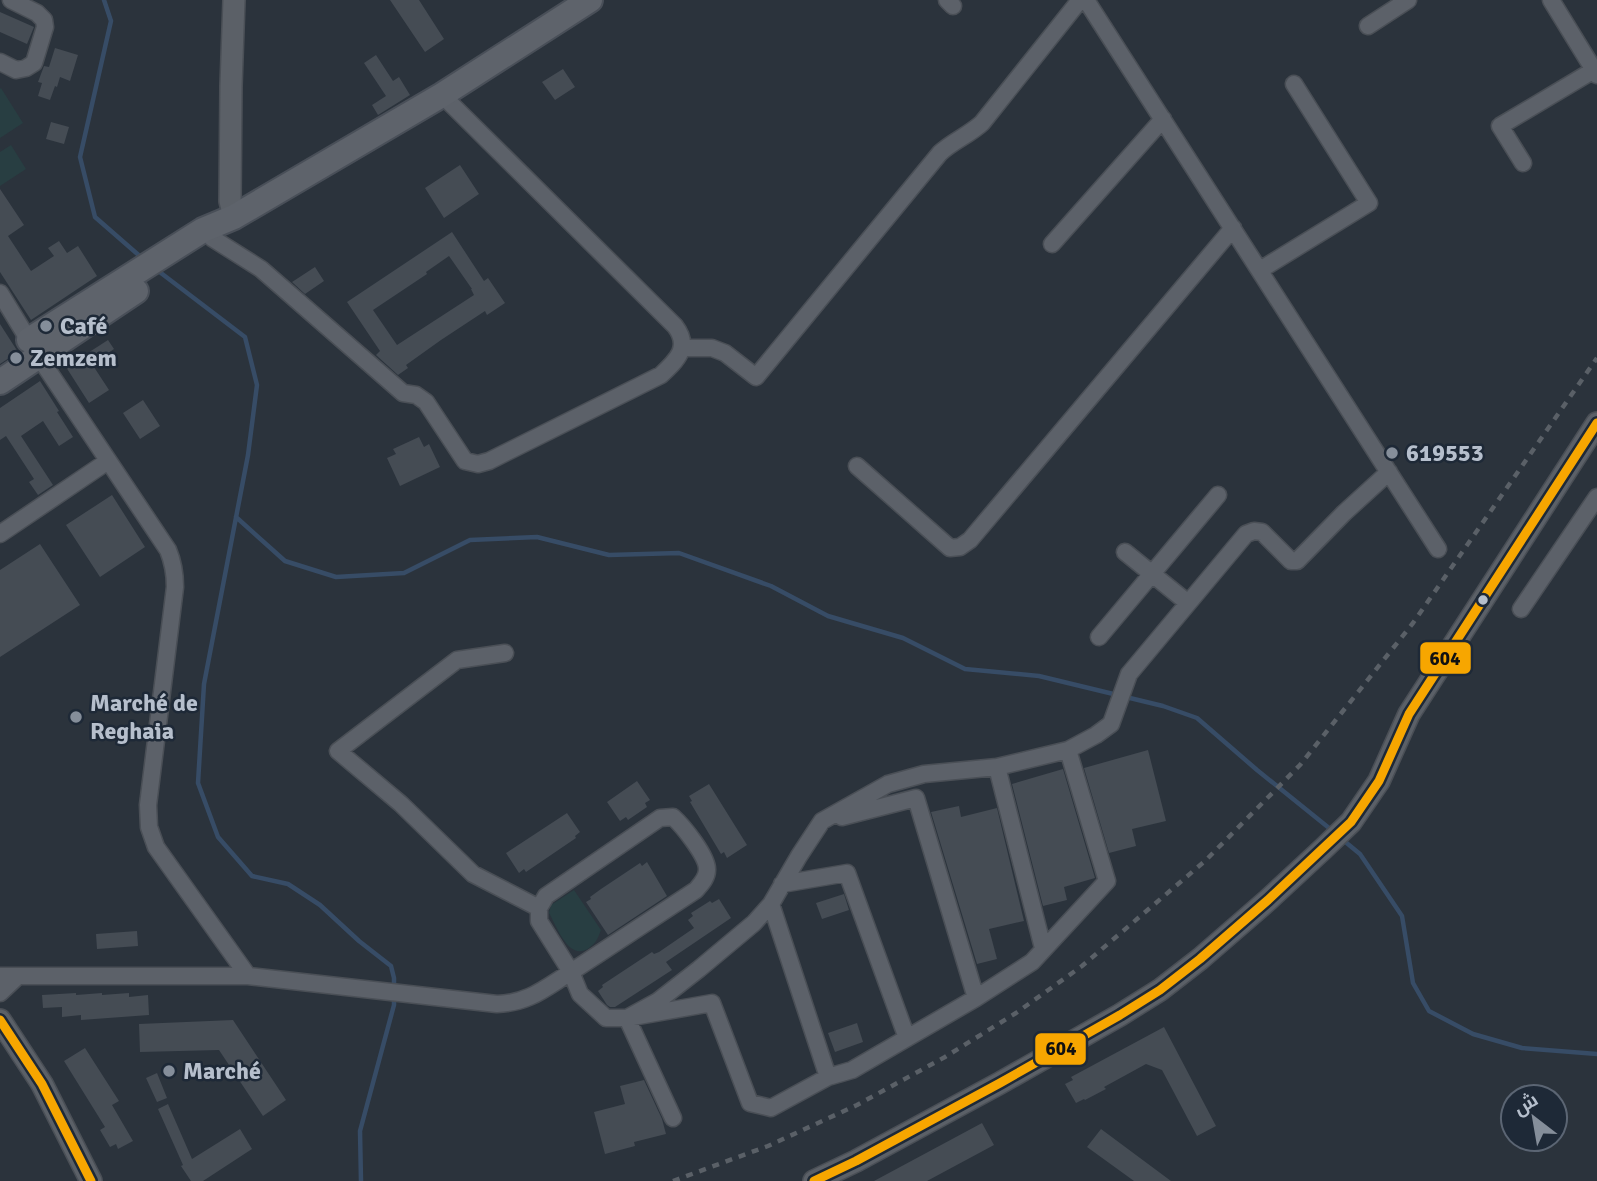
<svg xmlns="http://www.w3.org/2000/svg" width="1597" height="1181" viewBox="0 0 1597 1181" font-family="Signika,Cairo,sans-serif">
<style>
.green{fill:#283e42}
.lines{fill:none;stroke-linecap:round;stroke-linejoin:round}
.stream{stroke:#374c66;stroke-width:4.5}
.building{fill:#454c54;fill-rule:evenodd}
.street-casing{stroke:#4a4f56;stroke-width:19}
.secondary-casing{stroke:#4a4f56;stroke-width:24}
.primary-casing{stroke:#494f58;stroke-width:28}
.street{stroke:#5c6169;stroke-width:16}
.secondary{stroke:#5b6067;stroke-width:21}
.primary{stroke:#5e636b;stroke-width:24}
.rail{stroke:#5a6067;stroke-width:4.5;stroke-dasharray:7 7;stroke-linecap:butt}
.bus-1-casing{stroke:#1e2937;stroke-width:14}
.bus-1{stroke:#f7a600;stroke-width:9}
.poi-dot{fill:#858e9a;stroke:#1e2937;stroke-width:2.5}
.bus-dot{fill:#b6bfcc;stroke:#1e2937;stroke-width:2.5}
.labels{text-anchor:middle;stroke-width:5;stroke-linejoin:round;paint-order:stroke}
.poi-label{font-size:24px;font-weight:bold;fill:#b6bfcc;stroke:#1e2937;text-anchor:start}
.line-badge{stroke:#1e2937;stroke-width:2.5}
.pale-badge-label{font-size:19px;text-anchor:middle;font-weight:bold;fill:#111}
</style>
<rect width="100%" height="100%" fill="#2b333c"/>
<path class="green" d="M1,88l22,35 -23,15v-49z
M11,145l15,24 -26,17v-34z
M574,890l27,40c-3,8 -5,13 -12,18 -20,14 -32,-21 -40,-35l2,-8z"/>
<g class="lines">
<path class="stream" d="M104,0l7,21 -31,136 15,60 47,41
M157,270l88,67 12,48 -9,70 -44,229 -6,99 20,54 34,39 36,8 32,21 39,36 32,25 3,12v27l-34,126 1,50
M236,517l49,44 51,16 68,-4 66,-33 67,-3 72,18 70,-2 92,33 57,30 75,22 62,31 74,7 124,30 34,12 60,52 77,62
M1343,840l17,14 42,62 11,67 16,28 44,23 49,14 75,6"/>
</g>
<path class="building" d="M390,0h29l25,39 -19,13z
M0,12l34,15 -7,17 -27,-12z
M55,48l23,7 -8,26 -10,-4 -3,10 -2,-1 -5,14 -12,-4 4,-13 -4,-1 6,-16 5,1z
M376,55l17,26 6,-4 11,18 -32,20 -6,-10 14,-9 -22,-33z
M563,69l12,18 -20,13 -13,-18z
M51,122l18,5 -5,17 -18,-5z
M460,165l19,29 -35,24 -19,-30z
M0,189l24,36 -16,11 23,35 23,-15 -6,-8 11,-7 8,12 11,-7 19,30 -66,44 -31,-48z
M452,232l32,49 4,-3 17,25 -18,12 -2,-4 -44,29 -35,25 2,3 -10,7 -22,-20 4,-4 -33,-49zM449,256l23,33h-1l3,6 -77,50 -24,-35 54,-36 -1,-2z
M315,267l9,14 -19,13 -13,-12z
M0,324l18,28 -18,12z
M108,340l6,9 -22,15 17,26 -20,13 -23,-36z
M40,381l19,30 -2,1 16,25 -14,9 -16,-25 -22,15 32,49 -15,10 -9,-13 5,-3 -28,-43 -6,4v-32z
M143,400l17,26 -20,13 -17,-26z
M419,437l5,10 5,-3 11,23 -40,19 -13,-28 9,-4 -3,-5z
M112,495l33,52 -45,30 -34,-52z
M40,544l40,61 -80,52v-87z
M1148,750l18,71 -34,8 4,17 -27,7 -25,-85z
M1063,769l32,109 -31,9 3,13 -24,6 -31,-122z
M637,781l13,19 -5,3 2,4 -19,13 -2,-3 -6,4 -13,-19z
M709,784l38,61 -20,13 -3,-6 -3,2 -31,-52 2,-1 -3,-5z
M959,806l2,11 36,-9 27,113 -35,8 8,30 -20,5 -46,-152z
M567,813l13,19 -5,4 1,2 -50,34 -2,-3 -5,4 -13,-20z
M647,862l20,34 -59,39 -22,-33 5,-3 -1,-2 11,-8 39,-26 2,3z
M844,894l5,16 -27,9 -6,-16z
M719,899l12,19 -65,44 6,8 -57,37h-5l-3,-2 -9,-14 5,-4 -1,-2 50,-33 2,2 5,-2 35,-24 -6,-8 5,-4 -2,-3 19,-12 2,2z
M137,931l1,15 -41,3 -1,-15z
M76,993v2l26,-2v2l27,-2v4l19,-2 1,20 -68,5v-5l-19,2v-10l-19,1 -1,-13z
M233,1020l53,80 -23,16 -44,-66 -79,2 -1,-28z
M857,1023l6,19 -28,10 -7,-19z
M1164,1027l52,99 -19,10 -35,-66 -16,-6 -42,23 2,2 -21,11 -1,-1 -8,4 -11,-19 8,-4 -2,-3z
M85,1048l34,53 -7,4 21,36 -15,8 -2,-5 -6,3 -10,-17 5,-3 -41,-66z
M157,1073l10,25 -10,4 -11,-24z
M644,1080l18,39 4,15 -32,8 1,4 -30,8 -11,-42 31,-8 -5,-18z
M168,1104l24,55 48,-30 12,20 -49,32h-12l-10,-15 2,-1 -25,-56z
M982,1123l12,22 -67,36h-53z
M1101,1129l70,52h-37l-47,-34z"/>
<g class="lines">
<defs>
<path id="street" d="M947,0l6,6
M1086,0l352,549
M1551,0l46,75
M1368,26l40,-26
M0,62l16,8 10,-2 8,-5 11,-36 -1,-7 -7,-7 -26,-13
M1523,163l-23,-37 94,-56
M212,238l49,31 142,124 13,2 10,7 39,59 13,3 11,-3 172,-86c16,-15 30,-28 14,-49l-233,-231
M1052,244l111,-125
M1260,270l109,-67 -75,-119
M0,293l39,64 129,193c5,12 7,23 7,37l-27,218 1,22 7,20 92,129
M683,348h29l13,5 31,24 184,-224c13,-12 29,-18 42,-30l98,-123
M857,466l93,82 10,-1 10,-7 263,-312
M0,534l108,-73
M1125,552l63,51
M1521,609l76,-112
M1099,637l119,-142
M505,653l-48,7 -119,91 63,53 72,70 66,34
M997,767l46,181
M673,817c10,9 35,40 34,53 0,8 -6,14 -11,20l-125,82 -32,-51v-13l7,-12 114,-78z
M842,817l74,-19 60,200
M782,884l65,-11 60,165
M771,904l57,173
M0,976h248l249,28c32,-1 48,-16 74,-32l9,22 26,24h21l31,-17 41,-32 55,-46 17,-19 28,-48 23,-35 66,-37 36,-10 73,-7 71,-17 28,-15 15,-11 18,-50 117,-140 8,-3 8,1 29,29h6l47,-48 45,-41
M0,993l18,-17
M673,1118l-46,-100 85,-15 38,100 21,5 57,-31 24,-7 124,-72 56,-36 75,-81 -39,-131"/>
<path id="secondary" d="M234,217l-4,-16 1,-115 3,-86
M0,1020l42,64 49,97
M814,1181l42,-20 144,-78 120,-68 40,-25 40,-31 68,-59 55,-51 28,-27 28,-41 30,-67 188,-291"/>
<path id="primary" d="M29,340l174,-110 31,-13 208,-122 148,-95
M0,382l136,-91"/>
</defs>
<use href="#street" class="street-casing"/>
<use href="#secondary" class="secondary-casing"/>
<use href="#primary" class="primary-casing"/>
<use href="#street" class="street"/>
<use href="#secondary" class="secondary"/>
<use href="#primary" class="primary"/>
<path class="rail" d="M673,1181l95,-35 89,-41 88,-48 71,-44 66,-47 123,-105 95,-96 113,-142 184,-265"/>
<defs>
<path id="bus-1" d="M0,1020l42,64 49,97
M814,1181l42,-20 144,-78 120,-68 40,-25 40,-31 68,-59 83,-78 28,-41 30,-67 188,-291"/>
</defs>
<use href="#bus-1" class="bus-1-casing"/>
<use href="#bus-1" class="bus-1"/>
</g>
<g class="poi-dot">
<circle cx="46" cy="326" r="7"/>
<circle cx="16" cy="358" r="7"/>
<circle cx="1392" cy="453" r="7"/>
<circle cx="76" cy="717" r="7"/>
<circle cx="169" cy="1071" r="7"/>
</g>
<circle class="bus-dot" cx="1483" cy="600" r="6"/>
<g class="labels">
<g class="poi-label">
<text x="60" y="334">Café</text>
<text x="30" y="366">Zemzem</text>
<text x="1406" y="461">619553</text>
<text x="90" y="711">Marché de<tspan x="90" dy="28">Reghaia</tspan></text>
<text x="183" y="1079">Marché</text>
</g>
</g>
<g class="line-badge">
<rect x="1419" y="641" width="53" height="34" rx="7" fill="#f7a600"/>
<rect x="1034" y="1032" width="53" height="34" rx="7" fill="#f7a600"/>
</g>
<g class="pale-badge-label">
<text x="1445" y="665">604</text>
<text x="1061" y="1055">604</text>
</g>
<g transform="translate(1534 1118) rotate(329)"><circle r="33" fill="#1e2937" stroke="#5b6573" stroke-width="2"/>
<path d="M0-5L12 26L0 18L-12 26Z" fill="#858e9a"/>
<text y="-10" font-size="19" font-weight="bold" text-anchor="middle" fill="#b6bfcc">ش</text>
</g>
</svg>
